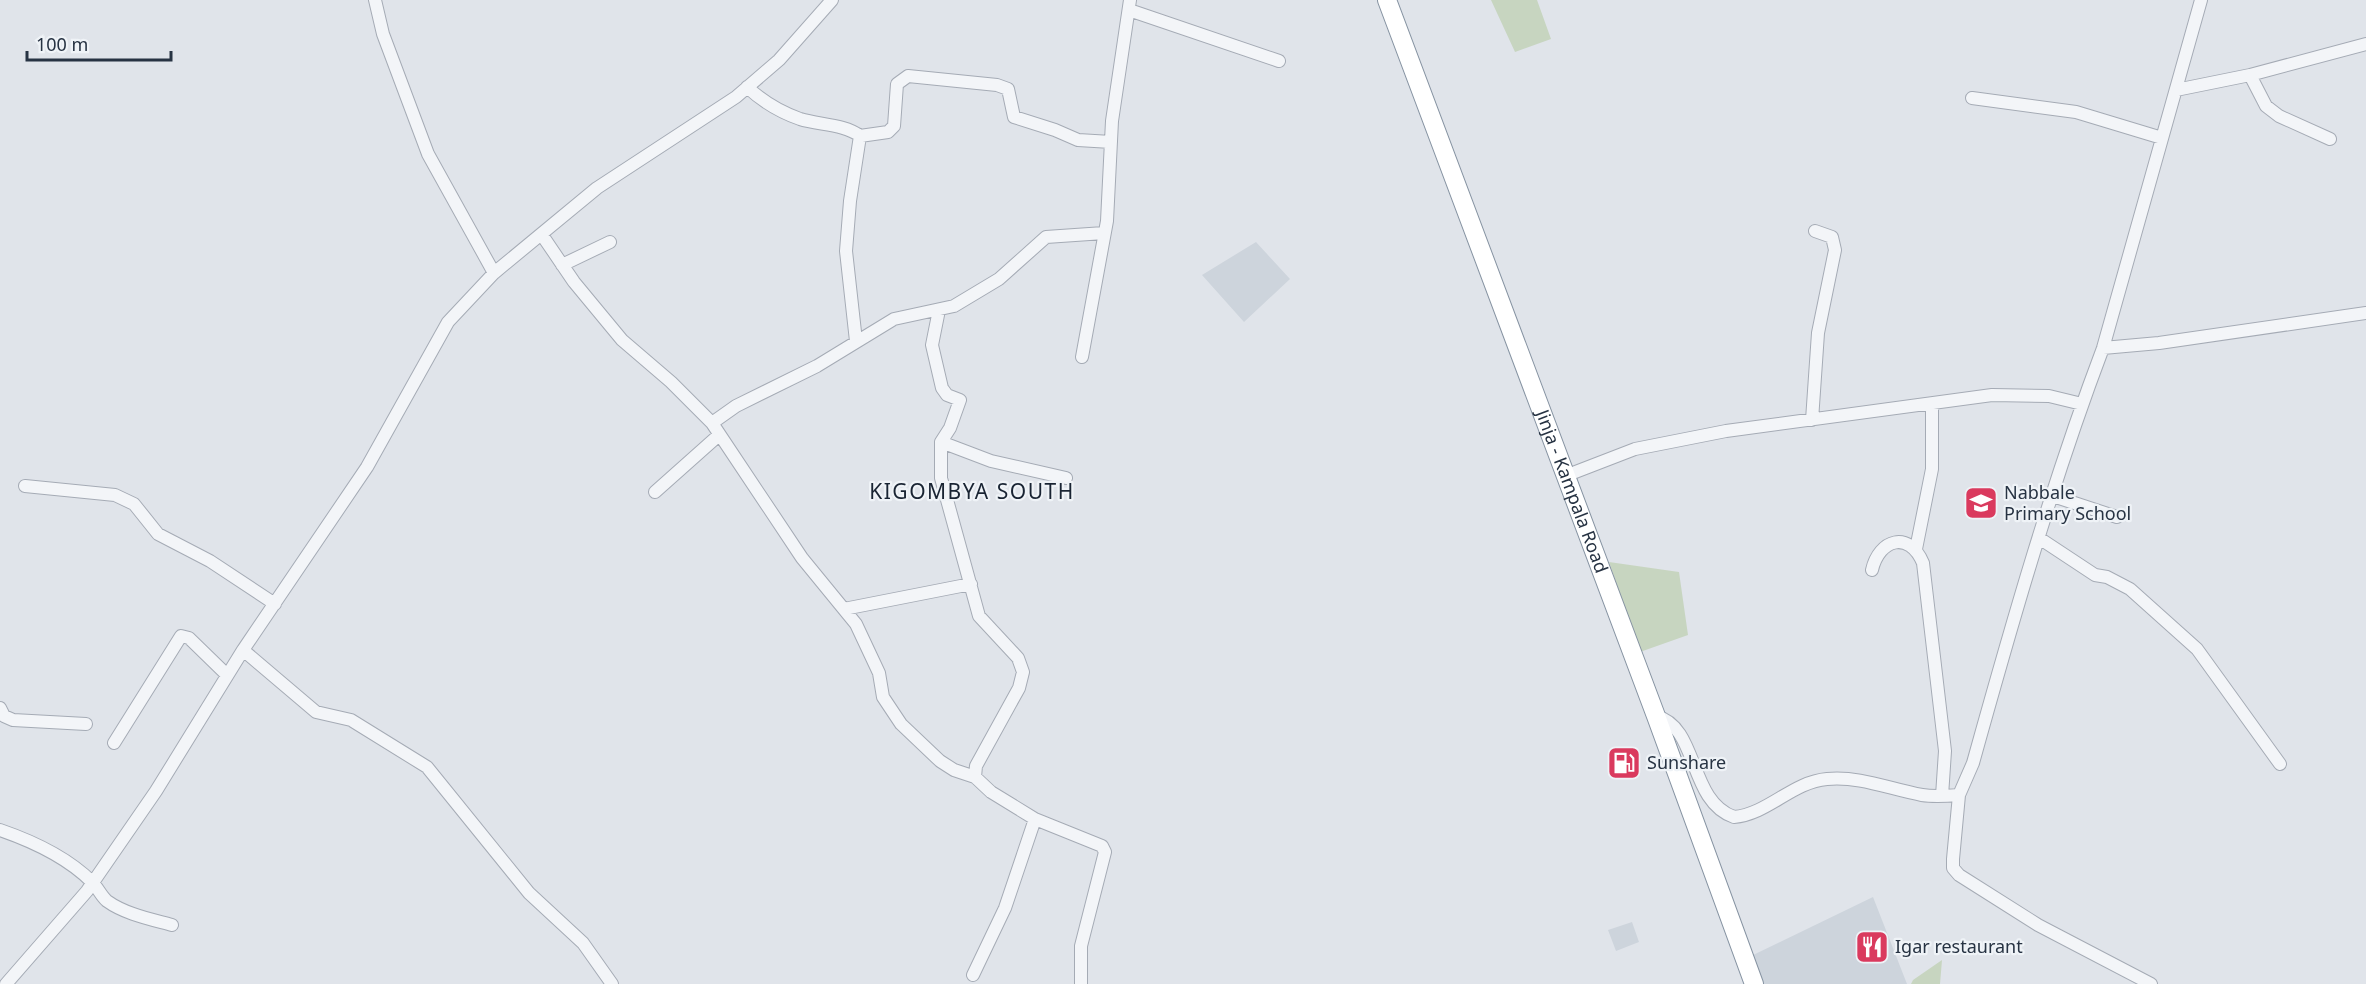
<svg xmlns="http://www.w3.org/2000/svg" width="2366" height="984" viewBox="0 0 2366 984" font-family="'Noto Sans',sans-serif">
<style>
.built{fill:#cdd4dc}
.green{fill:#c7d5c0}
.lines{fill:none;stroke-linecap:round;stroke-linejoin:round}
.minor-casing{stroke:#a5abb5;stroke-width:14}
.highway-casing{stroke:#8693a2;stroke-width:20}
.minor{stroke:#f3f5f8;stroke-width:12}
.highway{stroke:#fff;stroke-width:18}
.labels{text-anchor:middle;stroke-width:4.5;stroke-linejoin:round;paint-order:stroke}
.street-label{font-size:18px;fill:#273343;stroke:#eff3f7}
.poi-label{font-size:18px;fill:#273343;stroke:#eff3f7;text-anchor:start}
.quarter-label{font-size:21px;letter-spacing:1.5px;fill:#192433;stroke:#eff3f7}
</style>
<rect width="100%" height="100%" fill="#e0e4ea"/>
<path class="built" d="M1256,242l34,37 -46,43 -42,-47z
M1873,897l34,87h-145l-11,-28z
M1632,922l7,20 -23,9 -8,-21z"/>
<path class="green" d="M1491,0h46l14,39 -36,13z
M1609,562l70,10 9,63 -48,17z
M1942,960l-2,24h-29l2,-4z"/>
<g class="lines">
<defs>
<path id="minor" d="M375,0l8,34 45,120 66,119
M1129,10l150,51
M2250,75l16,31 13,10 51,23
M747,87c15,14 33,25 53,32 19,6 44,5 60,17l-10,65 -4,50 10,90
M2176,90l74,-15 116,-31
M1972,98l104,14 86,26
M860,136l28,-4 6,-6 3,-42 11,-8 89,9 11,4 6,28 41,13 23,10 33,2
M542,235l32,47 48,58 49,42 41,41 90,135 54,66 23,49 4,24 18,27 39,37 14,9 21,7 16,15 44,27 -30,89 -32,67
M562,265l48,-23
M939,310l-7,35 10,43 5,7 13,5 -10,28 -9,14v36l38,138 39,42 5,14 -4,16 -43,78 -1,11
M2103,348l56,-5 207,-30
M1082,357l25,-136 5,-100 18,-121
M1812,420l6,-87 17,-83 -3,-13 -17,-6
M712,423l24,-17 81,-40 77,-47 60,-13 45,-27 47,-42 58,-4
M941,442l50,19 75,17
M1565,476l70,-27 91,-18 266,-36 57,1 33,8
M25,486l90,9 19,9 24,30 52,27 65,43
M655,492l64,-57
M2053,496l64,21
M2039,538l56,37 12,2 23,12 67,60 83,115
M1916,549l16,-80v-65
M1872,570c7,-31 37,-40 51,-7l22,188 -3,45
M844,609l127,-25
M243,650l73,62 35,8 76,47 102,126 54,50 29,41
M0,708l4,8 9,4 73,4
M1656,716c43,11 32,85 78,101 34,-3 58,-35 93,-38 34,-3 62,10 95,16 12,2 25,1 37,0l14,-32c39,-140 79,-280 130,-415l98,-348
M114,743l67,-107 8,2 38,37
M1959,795l-6,64v9l6,7 79,50 113,59
M1035,819l67,27 3,6 -24,94v38
M0,830c32,11 68,28 92,52 6,6 9,14 15,19 18,13 43,18 65,24
M6,984l81,-93 69,-100 87,-141 124,-183 81,-145 46,-49 103,-85 139,-91 43,-37 53,-60"/>
<g id="highway">
<path id="s1" d="M1387,0l269,716 98,268"/>
</g>
</defs>
<use href="#minor" class="minor-casing"/>
<use href="#highway" class="highway-casing"/>
<use href="#minor" class="minor"/>
<use href="#highway" class="highway"/>
</g>
<defs>
<symbol id="school-square" viewBox="-11 -11 22 22"><rect x="-9" y="-9" width="18" height="18" rx="4" fill="#da3a5e" stroke="#eff3f7"/><path d="M0-5L7-2L0 1L-7-2ZM-4 1L0 2.5L4 1V4Q0 6-4 4Z" fill="#fff"/></symbol>
<symbol id="fuel-square" viewBox="-11 -11 22 22"><rect x="-9" y="-9" width="18" height="18" rx="4" fill="#da3a5e" stroke="#eff3f7"/><path d="M-5.5-6h7V0h2V4h1.3V-2.5L3-4.5l.8-.8L6-3V5H2.5V1h-1V6h-7ZM-4.2-4.7v3.2H.2V-4.7Z" fill="#fff"/></symbol>
<symbol id="restaurant-square" viewBox="-11 -11 22 22"><rect x="-9" y="-9" width="18" height="18" rx="4" fill="#da3a5e" stroke="#eff3f7"/><path d="M-5-6h1v4h1v-4h1v4h1v-4h1v5L-1.5 .5V6h-2V.5L-5-1ZM5-6V6H3V1.5H1.5Q1.5-4 5-6Z" fill="#fff"/></symbol>
</defs>
<g fill-rule="evenodd">
<use href="#school-square" x="1962" y="484" width="38" height="38"/>
<use href="#fuel-square" x="1605" y="744" width="38" height="38"/>
<use href="#restaurant-square" x="1853" y="928" width="38" height="38"/>
</g>
<g class="labels">
<g class="street-label">
<text dy="6" stroke="none"><textPath href="#s1" startOffset="525">Jinja - Kampala Road</textPath></text>
</g>
<g class="poi-label">
<text x="2004" y="499">Nabbale<tspan x="2004" dy="21">Primary School</tspan></text>
<text x="1647" y="769">Sunshare</text>
<text x="1895" y="953">Igar restaurant</text>
</g>
<g class="quarter-label">
<text x="972" y="499">KIGOMBYA SOUTH</text>
</g>
</g>
<path d="M27 51v9h144v-9" fill="none" stroke="#273343" stroke-width="3"/>
<text x="36" y="51" font-size="18" fill="#273343" stroke="#eff3f7" stroke-width="4.5" paint-order="stroke">100 m</text>
</svg>
